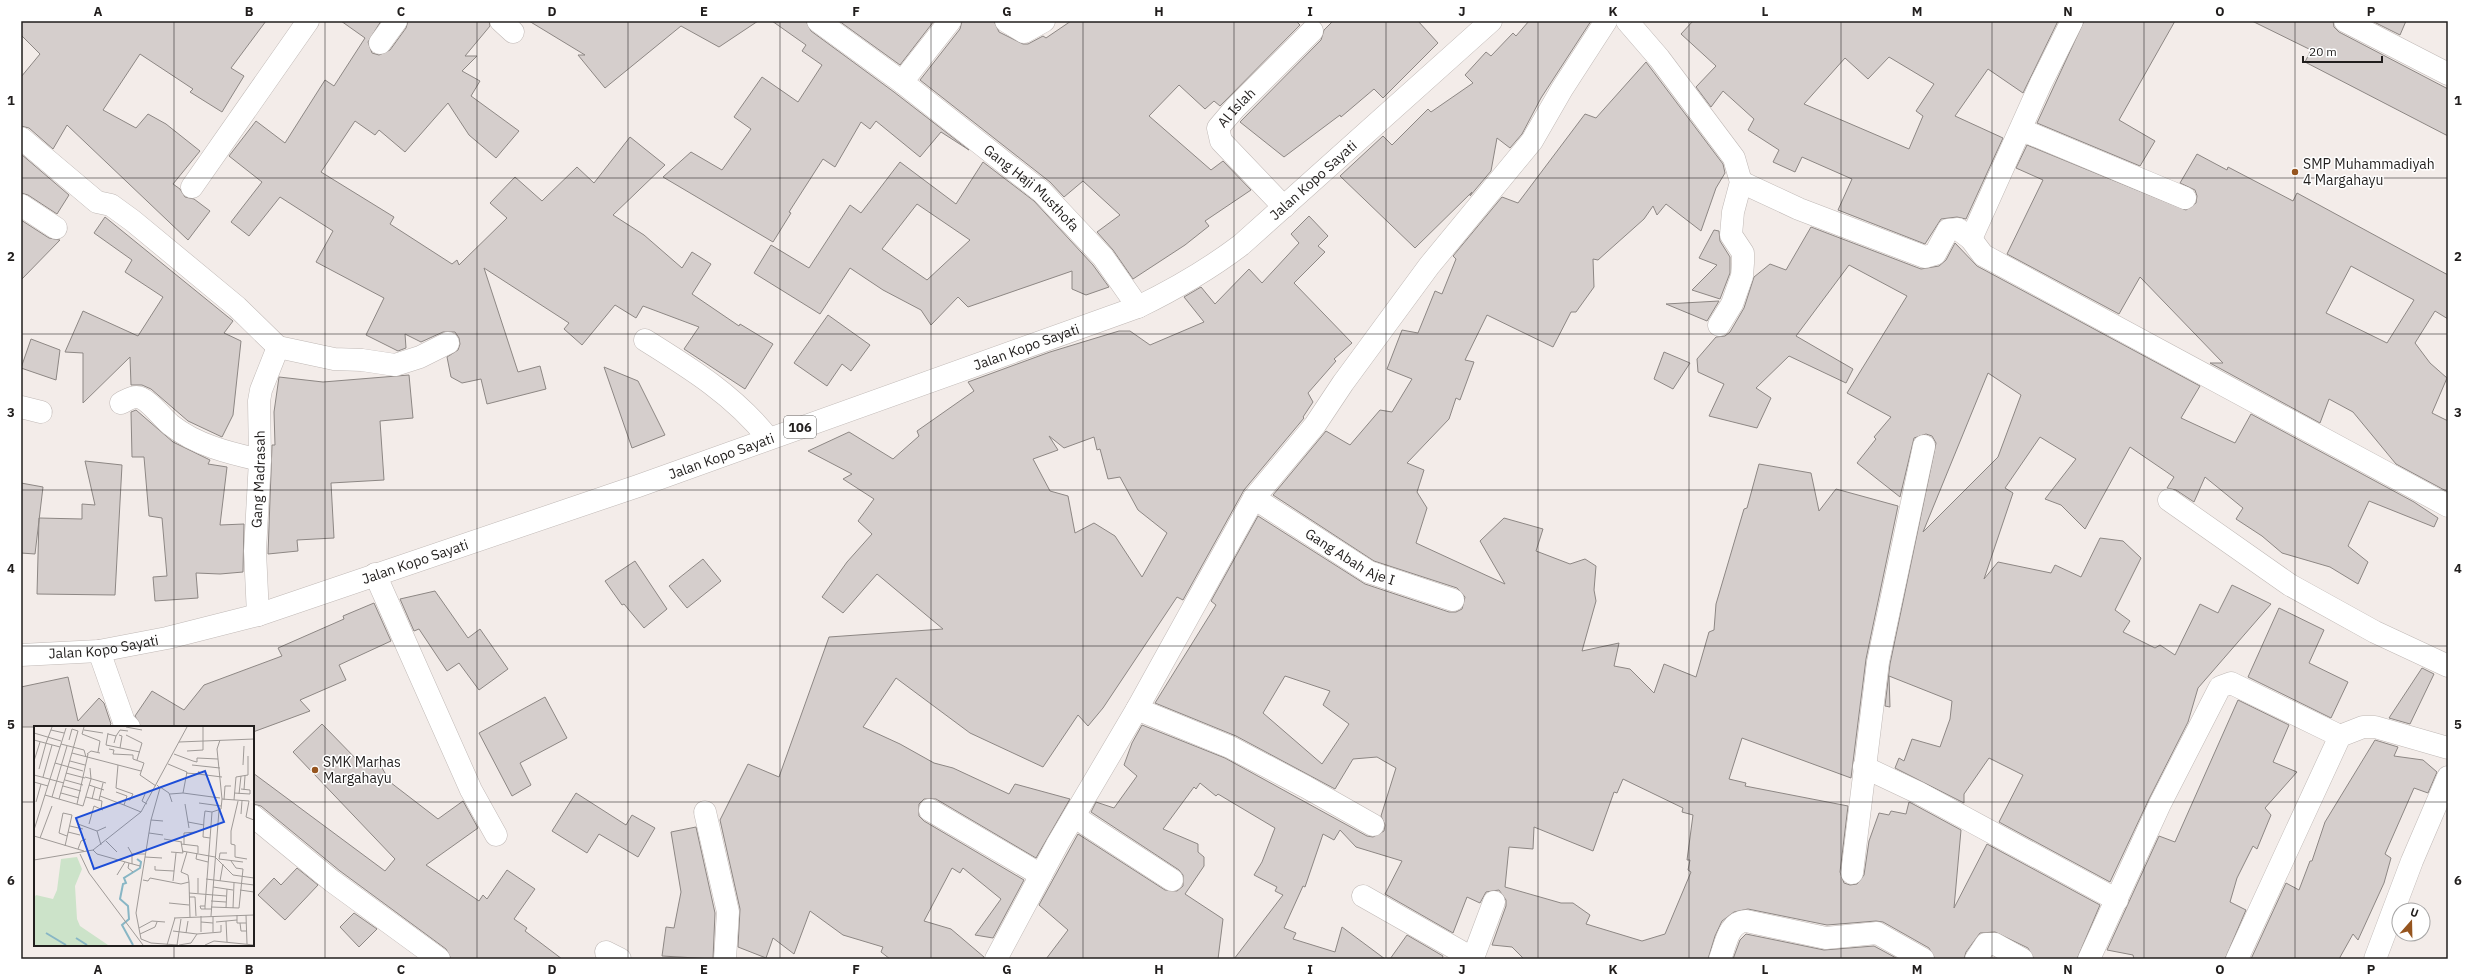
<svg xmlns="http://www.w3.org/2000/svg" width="2469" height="980" viewBox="0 0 2469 980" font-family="'IBM Plex Sans',sans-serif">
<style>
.building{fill:#d5cecc;stroke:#8d8784;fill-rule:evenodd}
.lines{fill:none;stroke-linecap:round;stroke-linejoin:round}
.street-casing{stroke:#c0b9b6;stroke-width:23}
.primary-casing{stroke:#c0b9b6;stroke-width:23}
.street{stroke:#fff;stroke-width:22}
.primary{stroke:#fff;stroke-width:22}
.grid{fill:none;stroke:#211e1d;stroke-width:1;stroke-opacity:0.55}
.poi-dot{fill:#96551f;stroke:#fff;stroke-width:1.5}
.labels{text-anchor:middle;stroke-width:3;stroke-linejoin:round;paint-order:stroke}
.shield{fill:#fff;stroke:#646261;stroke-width:1}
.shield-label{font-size:13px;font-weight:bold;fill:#211e1d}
.street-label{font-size:14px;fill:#211e1d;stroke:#fff}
.poi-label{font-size:14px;fill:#211e1d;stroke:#fff;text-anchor:start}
.inset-river{fill:none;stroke:#88b6c5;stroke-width:2}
.inset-road{fill:none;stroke:#9f9a97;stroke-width:1}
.view{fill:#1d4ed8;fill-opacity:0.15;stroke:#1d4ed8;stroke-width:2}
.inset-edge{fill:none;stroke:#211e1d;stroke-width:2}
.neatline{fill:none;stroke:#211e1d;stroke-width:1.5}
.grid-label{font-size:13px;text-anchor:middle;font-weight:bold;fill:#211e1d}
</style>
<rect width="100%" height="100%" fill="#f3ece9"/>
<path class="building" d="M21,21h245l-35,47 13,8 -22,36 -32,-20 3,-3 -53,-35 -37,56 33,18 12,-14 18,10 34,27 -27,33 7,5 5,8 9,2 16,12 -22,29 -121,-115 -14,24 -24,-21 -8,-2v-49l19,-23 -19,-19z
M341,21h40l-13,21 4,11 7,2 11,-5 16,-22 2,-7h81l1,5 -25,30h12l-15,15 18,10 -9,15 48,35 -23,27 -27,-23 -21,-32 -43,49 -26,-22 -4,5 -20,-14 -34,51 73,45 -4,7 62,40 5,-4 2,5 48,-47 -17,-15 25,-26 27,24 35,-34 17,16 36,-46 35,28 -52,50 31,20 38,33 10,-16 19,12 -19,30 47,32 1,-2 33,20 -28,45 -61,-40 15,-22 -56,-21 -7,12 -21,-13 -33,40 -18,-16 5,-6 -85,-55 34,104 22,-6 6,23 -59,15 -6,-25 -19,4 -11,-6 -4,-20 11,-7 2,-6 -1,-6 -4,-6h-12l-22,10 -16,-8 1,14 -8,3 -32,-16 18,-37 -68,-36 17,-31 -53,-34 -31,39 -18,-14 31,-40 -33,-26 27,-35 29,22 40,-63 9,6 31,-48z
M529,21h229l-39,26 -38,-21 -76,62 -27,-33h7z
M772,21h34l5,10 83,61 75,58 -28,-18 -21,25 -44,-36 -6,8 -9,-7 -26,45 -12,-8 -34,53 2,1 -18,29 -110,-65 28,-25 31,18 29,-41 -17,-12 28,-40 36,25 24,-37 -20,-14 4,-6z
M839,21h95l-34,44z
M962,21h32l5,11 24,12h5l15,-8 3,2 25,-17h225l4,4 -80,81 -6,-5 -9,8 -26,-24 -30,31 62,54 12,-9 28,29 -46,31 4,5 -24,19 -52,34 -20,-29 -16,-18 23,-17 -37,-34 -19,16 -14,-15 -130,-102 40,-51z
M1333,21h85l20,22 -55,55 -9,-9 -33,28 -1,-2 -56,42 -44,-35 81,-82 3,-10z
M1529,21h62l-50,77 -19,36 -12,14 -13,-10 -6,33 -21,25 2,-4 -57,56 -75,-72 43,-40 9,9 36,-36 3,3 42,-29 -8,-8 21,-23 5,4 22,-23 3,3z
M1693,21h365l-35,72 -35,-24 -33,47 48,22 -37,81 -9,-2 -16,2 -16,25 -87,-34 14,-31 -50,-22 -7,15 -22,-10 6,-12 -31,-20 6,-11 -31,-28 -12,16 -15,-20 20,-21 -35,-32zM1889,57l45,27 -18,27 7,5 -14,33 -105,-45 41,-46 23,21z
M2084,21h91l-56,99 36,21 -15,25 -103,-43z
M2252,21h81l1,6 5,5 109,57v47l-143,-74 6,-12z
M2372,21h34l-6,14z
M1646,62l77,102 2,9 -9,15 -15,43 -35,-27 -9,11 -4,-9 -9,13 -46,41 -5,-1 1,28 -18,25h-5l-18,35 -66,-32 -22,45 9,2 -14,38 -4,-2 -7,21 -42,44 17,7 -7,22 10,16 -11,35 89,41 -25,-43 24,-23 39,11 -7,22 34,13 15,-5 11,7 -2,24 2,11 -14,50 37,-8 -5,23 16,3 24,24 10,-29 32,13 13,-45 5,-2 2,-26 28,-95 3,-1 12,-44 52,9 8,38 17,-22 62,17 -32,153 -15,119 -109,-40 -13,41 17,4 -1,3 103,20 -8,66 4,11 6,2 7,-1 7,-9 5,-34 10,-28 10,2 2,-4 15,3 3,-12 4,2 48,26 -7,78 33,-64 113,61 -23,54h-43l-6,-11 -33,-16 -15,1 -14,19 -2,7h-29l-6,-11 -46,-26 -7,-1 -49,4 -79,-16 -14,3 -12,9 -7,15 -7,23h-184l-12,-12 -20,-2 14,-39v-6l-7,-10 -13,2 -6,11 -13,-6 -14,36 -68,-39 17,-33 -46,-14 -16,-17 -6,10 -11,-6 -18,53 -2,-1 -19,42 12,5 -3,6 42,13 7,-25 43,32h-151l49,-64 -8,-4 2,-4 -23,-12 8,-13 13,-34 -57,-34 -2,2 -16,-13 -4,6 -2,-2 -31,42 35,15v8l6,5v9l-19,28 38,25 -5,40h-172l22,-29 -29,-25 39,-71 87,56 12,1 6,-5v-11l-4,-5 -88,-58 5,-10 18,6 23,-32 -13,-11 8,-22 10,-18 83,33 142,78 6,1 11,-6 1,-6 -4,-9 15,-48 -19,-11 -24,2 -18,30 -99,-53 -81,-33 61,-98 -5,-4 47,-85 107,68 84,28h7l6,-3 3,-12 -8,-9 -83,-27 -101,-66 53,-64 24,14 30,-35 12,2 20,-33 -25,-10 15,-39 16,3 17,-42 7,3 14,-35 -3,-3 49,-59 16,6 67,-89 11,4zM1285,676l45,15 -7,14 26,19 -27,40 -59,-51zM1623,779l60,29 -1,4 11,3 -6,45h3l-2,10 3,2 -26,62 -23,7 -56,-17 4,-9 -17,-12h-12l-56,-16 4,-40 24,2 1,-22 59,24 21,-59 3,1z
M2027,145l159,65 10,-7 1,-7 -2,-6 -15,-7 17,-29 30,16 1,-3 65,34 4,-8 151,82v44l-13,-8 -20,32 15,20 17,15 -15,35 16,8v71l-52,-28 -43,-52 -24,-13 -9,24 -110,-60h13l-83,-86 -21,37 -112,-60 36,-74 -27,-12zM2351,266l63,34 -27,43 -61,-30z
M21,154l48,41 -12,19 -29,-19 -7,-2z
M900,162l56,42 27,-42 51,39 59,64 16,22 -23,8 -14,-6v-18l-104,36 -10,-10 -27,28 -10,-15 -38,-20 -33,-22 -30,46 -66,-41 17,-28 38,23 41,-63 11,8zM917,204l53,36 -43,40 -45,-31z
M1309,216l19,20 -10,10 7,6 -31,31 58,60 -18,16 2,2 -28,32 5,9 -10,15 1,1 -60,72 -61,110 -6,-3 -74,111 -15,18 -10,-11 -35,52 -73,-34 -74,-55 -33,49 37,17 34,19 19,5 56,26 6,-10 55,15 -34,59 -100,-59h-12l-5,5v12l5,5 100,59 -31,58 -18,-3 26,-36 -38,-31 -3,5 -8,-5 -28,53 27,8 33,28v2h-94l-9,-7 2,-5 -40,-12 -33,-24 -16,43 -21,-16 -7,20 -28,-11 2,-38 -20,-89 28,-56 31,13 50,-140 114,-8 -66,-55 -34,39 -21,-16 25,-35 25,-28 -14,-13 16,-22 -31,-20 9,-5 -44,-23 41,-19 44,27 26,-23 -2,-5 57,-40 -6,-9 82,-30 69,-21h11l20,14 54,-23 -20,-25 17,-10 14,17 34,-35 13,14 37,-40 -8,-9zM1049,436l15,12 30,-11 3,13 3,-1 8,30 12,-2 18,33 29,23 -25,44 -27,-41 -21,-13 -19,10 -7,-37 -18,-5 -17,-32 25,-9z
M105,217l128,104 -9,12 17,8 -8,74 -11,22 -34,-16 -37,-32 -9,-4h-11l-1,-28 -47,46v-50l-18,-1 18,-41 55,25 25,-39 -38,-25 7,-12 -38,-27z
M21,220l28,18 11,2 -39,40z
M1811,227l110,42 18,-3 7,-6 9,-17 22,23 223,120 -19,32 54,25 16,-29 163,88 24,16 -4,9 -65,-26 -21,45 20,16 -10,22 -28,-17 -48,-14 -20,-17 -26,-17 7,-11 -38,-31 -11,25 -18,-12 -9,-2 7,-11 -44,-30 -45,82 -24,-24 -16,-6 31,-40 -36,-22 -35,51 8,5 -29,86 14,-17 53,11 4,-8 26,12 19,-39 23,3 18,17 -26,52 15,11 -7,11 32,16 5,-3 15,10 25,-51 18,9 14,-28 39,19 -73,84 -10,34 -39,77 -39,83 -111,-60 24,-47 -34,-17 -25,36v9l-69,-35 4,-10 5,3 8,-22 28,8 10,-28 2,-18 -63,-25 1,31 -5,-1 5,-42 46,-221 -4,-7 -6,-2 -12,4 -14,59 -43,-34 19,-24 -2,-2 17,-20 -44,-24 60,-97 -58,-31 -53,71 57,33 -7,14 -57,-27 -33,32 15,10 -14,30 -48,-12 15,-32 -26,-12 -1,-13 19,-22 9,-1 5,-4 14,-24 10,-31 16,-13 16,6zM1988,373l33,22 -23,62 -75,75z
M1714,230l5,1 1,10 10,16v16l-10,26 -28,-9 25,-25 -18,-7z
M1719,301l-12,20 -41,-17z
M828,315l42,30 -19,26 -9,-7 -15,22 -33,-23z
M31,339l29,11 -4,30 -35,-12z
M1664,352l26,11 -17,26 -19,-10z
M604,367l34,14 27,54 -33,13z
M409,375l4,43 -33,3 4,59 -53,3 3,55 -37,2 1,11 -30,3 4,-109h3l-1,-33 5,-35 44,5z
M136,410l37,32 37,18 -2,4 19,3 -7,58 24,-1 -1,48 -23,2 -24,-1 2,25 -43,3 -2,-24 14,-1 -5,-58 -13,-2 -5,-59h-12l-1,-45z
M85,461l37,4 -7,130 -78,-1 2,-76 43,1v-15l13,1z
M21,483l22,4 -8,67 -14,-1z
M703,559l18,22 -34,27 -18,-22z
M635,561l32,48 -23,19 -20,-24 -2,1 -17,-24z
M435,591l33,47 12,-9 28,40 -29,21 -20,-27 -12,8 -28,-42 -5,2 -14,-32z
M374,603l17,38 -52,24 7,15 -46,20 10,11 -57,21v-5h-112l-6,-11 17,-25 32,19 20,-25 78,-29 -4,-8 66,-29 -1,-3z
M2279,608l45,22 -15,33 39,19 -17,36 -83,-41z
M2422,668l12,6 -24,50 -21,-6z
M68,677l10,44 21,-23 5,5 7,21 -3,3h-87v-40z
M545,697l22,41 -47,25 11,22 -19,11 -33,-63z
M2238,700l51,25 -16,37 24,10 -32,36 6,7 -14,34 -4,-3 -16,32 -7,24 16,8 -21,49h-91l-1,-4 -26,-5 52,-114 16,6z
M322,724l40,41 14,-7 12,20 -2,1 52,40 25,-18 15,27 -52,37 53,36 4,-6 4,4 20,-29 28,19 -21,30 13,9 -2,3 37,28h-111l-5,-10 -106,-78 -79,-65 -8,-2v-31l132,98 10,-12 -102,-107z
M2375,740l23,7 -4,9 29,4 14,12 -9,21 -14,-5 -29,66 6,4 -7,25 -26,57 -5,-6 -14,25h-88l35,-76 13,7 11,-29h2l13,-39z
M576,793l50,32 6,-10 23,13 -17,29 -39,-23 -12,19 -35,-22z
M696,827l19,86 -2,46 -51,-3 4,-29 8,1 7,-36 -10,-60z
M297,868l21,17 -33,35 -27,-25 16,-17 7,7z
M354,913l23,16 -18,18 -19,-20z
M1746,934l78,16 50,-4 24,13h-165l7,-19z
M1407,935l36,21 -1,3h-52z"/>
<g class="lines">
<defs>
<g id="street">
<path d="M501,21l12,11"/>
<path d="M818,21l84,61"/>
<path id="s1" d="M950,21l-48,61 140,110 61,65 35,50"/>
<path d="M1006,21l18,11 20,-11"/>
<path d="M1627,21l32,37 75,100 7,24 -8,30 -2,23 12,18v10l-1,13 -10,28 -13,21"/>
<path d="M2345,21l103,53"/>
<path d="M380,43l16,-22"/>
<path d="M2022,130l163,68"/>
<path d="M21,138l76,64 14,3 22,16 104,86 41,40 56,12 28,1 33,5 25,-8 28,-14"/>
<path d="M1741,182l58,27 126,48 10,-3 13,-24 10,-1 13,10 70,-156 31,-62"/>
<path d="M192,187l116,-166"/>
<path d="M21,205l35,23"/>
<path id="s2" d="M1284,207l-63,-66 -3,-13 17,-20 77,-77"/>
<path d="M1971,239l12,16 465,251"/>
<path d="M645,340c45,28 90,56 123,98"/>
<path d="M121,403c6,-3 13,-8 20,-5 11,5 20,19 30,27 25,20 58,28 89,35"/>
<path d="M21,407l20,5"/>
<path id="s3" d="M1254,498l115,74 84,28"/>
<path d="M2169,500l121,85 85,47 73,34"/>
<path d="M375,574l96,216 25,45"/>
<path id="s4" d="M258,615l-3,-64 5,-91 -1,-59 2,-11 17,-43"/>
<path d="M99,651l25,71 5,5"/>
<path d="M1137,709l93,38 76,40 67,38"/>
<path d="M1864,767l55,26 198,107"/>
<path d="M930,810l111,65"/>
<path d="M705,812l23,100 -3,47"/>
<path d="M253,816l79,65 107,78"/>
<path d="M1075,817l97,63"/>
<path d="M1852,873l26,-211 46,-216"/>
<path d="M1363,896l111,63"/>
<path d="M606,952l14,7"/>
<path d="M1473,958l21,-56"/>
<path d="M996,959l62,-116 79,-134 117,-211 61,-73 28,-42 86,-117 103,-125 30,-52 44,-68"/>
<path d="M1720,959c6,-15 8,-37 26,-38l80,17 51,-5 46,26"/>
<path d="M1976,959l10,-15h9l27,15"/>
<path d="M2089,959l71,-155 60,-117 11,-4 109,53"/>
<path d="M2237,959l103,-223 23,-9h12l73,21"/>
<path d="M2375,959l37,-98 36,-84"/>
</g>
<g id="primary">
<path id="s5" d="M21,655l78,-4 68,-13 91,-23 380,-129 500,-179c37,-18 70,-37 103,-62l250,-224"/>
</g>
</defs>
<use href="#street" class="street-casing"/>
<use href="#primary" class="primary-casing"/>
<use href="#street" class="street"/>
<use href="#primary" class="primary"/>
</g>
<path class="grid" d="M174,21v706M325,21v938M477,21v938M628,21v938M780,21v938M931,21v938M1083,21v938M1234,21v938M1386,21v938M1538,21v938M1689,21v938M1841,21v938M1992,21v938M2144,21v938M2295,21v938M21,178h2427M21,334h2427M21,490h2427M21,646h2427M21,802h14M253,802h2195M174,945v14"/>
<g class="poi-dot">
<circle cx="2295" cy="172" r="4"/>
<circle cx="315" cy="770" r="4"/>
</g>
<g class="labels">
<rect class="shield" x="784" y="416" width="32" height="22" rx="3"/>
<g class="shield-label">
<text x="800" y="432">106</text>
</g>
<g class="street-label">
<text dy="5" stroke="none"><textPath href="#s2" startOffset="132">Al Islah</textPath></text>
<text dy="5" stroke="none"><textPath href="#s5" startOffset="1391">Jalan Kopo Sayati</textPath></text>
<text dy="5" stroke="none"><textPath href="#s1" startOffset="245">Gang Haji Musthofa</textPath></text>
<text dy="5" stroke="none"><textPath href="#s5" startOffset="1055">Jalan Kopo Sayati</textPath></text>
<text dy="5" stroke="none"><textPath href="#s5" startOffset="731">Jalan Kopo Sayati</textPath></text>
<text dy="5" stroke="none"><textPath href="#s4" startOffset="136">Gang Madrasah</textPath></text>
<text dy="5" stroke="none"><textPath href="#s3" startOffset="113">Gang Abah Aje I</textPath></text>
<text dy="5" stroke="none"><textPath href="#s5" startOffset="407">Jalan Kopo Sayati</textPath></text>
<text dy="5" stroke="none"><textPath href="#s5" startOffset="83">Jalan Kopo Sayati</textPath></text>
</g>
<g class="poi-label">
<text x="2303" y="169">SMP Muhammadiyah<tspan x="2303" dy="16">4 Margahayu</tspan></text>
<text x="323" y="767">SMK Marhas<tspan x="323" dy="16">Margahayu</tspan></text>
</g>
</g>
<g transform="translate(34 726)">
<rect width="220" height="220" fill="#f3ece9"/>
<path d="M43,131l5,12 -7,17 2,33 3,7 28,19h-74v-47l2,-3 17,4 4,-9 4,-31z" fill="#cce3c9"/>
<path class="inset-river" d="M12,207l20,12M42,212l11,7M99,219l-11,-20 7,-6 -1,-13 -8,-7 3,-15 3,-1 -2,-5 16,-10 1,-6 -4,-3"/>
<path class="inset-road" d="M50,1l-2,7 18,7 -2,11M92,1l16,3M17,4l13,3M50,4l19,3M0,7l27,8M74,7l-2,12 34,7M74,8l8,2 -2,7M85,9l3,1 -2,12M92,9l16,8 -5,17M82,10l4,-6 8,1M0,14l26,7M186,14l-3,9 5,50M145,16l75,-3M12,17l6,-16M27,18l23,6 2,7M75,23l5,1 -1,4 20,1v4l11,4 -4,12 16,11M153,25l16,-1v-23M38,27l69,18M53,28l4,-3 9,2M140,28l19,7 4,1v-4l21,1M0,35l6,-19M36,35l15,4M21,37l28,8M134,38l19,8 -4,21 -13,1M84,39l-2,23 17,6 -3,6 -4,-1M158,39l28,3M209,39l1,-19M5,43l7,-26M32,47l19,5M152,47l12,1 1,-3M164,48l24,3M0,49l30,8M9,51l9,-32M51,51l21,6M31,54l18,5M0,56l14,4M55,59l15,5M123,59l3,3 -9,32 -15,93 5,26 10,4 27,2M29,60l18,5M126,61l9,6 3,9M210,64l1,-14M82,66l11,4 -3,9 17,7M27,67l18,5M149,67l37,5M200,67l16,1v-4l-9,-1M111,68l-3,7 5,3M205,68l2,-18M11,69l38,11 8,-27 -1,-11M66,70l24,9M18,71l15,-51M52,71l16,4 -1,8M25,73l19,-68 -6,-2 -3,11M58,73l3,-12M65,74l4,-17M190,74l1,-14h6M200,74l2,-23 12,-2v-19M204,75l-7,30v13l4,1v12l12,2M2,76l5,-18M165,77l22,3M43,78l11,-50M151,78l4,24M207,88l1,-13M117,94l12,1M154,96l16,3M44,98l19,7 9,-4M55,98l5,-18 9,4M36,100l13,3M0,104l32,-102M63,105l4,14M34,106l12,3M115,107l14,2M0,110l50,15M6,112l12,-32M176,112l-7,-1 1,-18 1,-8 7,1M130,113l18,3M72,115l11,11M147,118l17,2v7M150,118v-11l13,-1M31,120l7,-31 -9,-2 -4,20 8,3M94,121l4,7v10M44,123l3,-8 5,-2M59,124l4,4 32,9M148,125l33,6 18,18 21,3M137,126l12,1 -2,-11M163,127l-1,6 12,3M46,128l9,19 54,72M98,128h13M111,131l17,1M185,133l24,3M185,133l1,-6h7M0,134l59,-10 48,-38 46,-85M121,140v4l19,1M99,146l-5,-4 1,-5 11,3M83,149l8,-13M172,153l48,6M109,154l5,1 2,-3 31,6 8,-2 -1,-7 -7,-3 6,-20M139,155l3,-28M186,155l3,-17M155,156l1,35M179,161l20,3M206,164l14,2M155,167l37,3M164,167v-15M155,171h6l1,19M177,175l15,1M135,177l20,2M177,181l28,1 4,-39 -7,-1 -5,-7M192,182l1,-19M199,182l1,-25M171,183h-4l-1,-3h5M177,183h-6v-3l7,-94 9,-3 1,-10 27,2 -3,16 8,3M203,189v8h9M212,189l1,29M167,190v16M177,190l8,-106M179,191v15M140,192l80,-3M192,195l1,21M167,196l12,1M182,196l21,-2M206,197l1,8h6M105,202l13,-7 13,1M139,205l24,3 24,-2v-7M152,207l2,-12M106,208l15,-7 2,-5M133,219l8,-27M143,219l4,-26M145,219l12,-2 6,-9M171,219l9,-4 40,4"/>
<path class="view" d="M171,45l19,51 -130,47 -18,-51z"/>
<rect width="220" height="220" class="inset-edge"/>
</g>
<rect width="2469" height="980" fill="none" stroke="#ffffff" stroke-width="44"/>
<g transform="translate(2411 922) rotate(20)"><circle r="19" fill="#ffffff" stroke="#a6a5a5"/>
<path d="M0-3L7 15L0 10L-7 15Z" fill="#96551f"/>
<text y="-6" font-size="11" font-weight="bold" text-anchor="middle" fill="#211e1d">U</text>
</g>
<path d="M2303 56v6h79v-6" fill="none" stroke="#211e1d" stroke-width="2"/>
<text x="2309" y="56" font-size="12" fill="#211e1d" stroke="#ffffff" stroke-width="3" paint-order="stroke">20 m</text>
<rect x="22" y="22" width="2425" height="936" class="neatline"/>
<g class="grid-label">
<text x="98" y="16">A</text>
<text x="249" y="16">B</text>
<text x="401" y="16">C</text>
<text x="552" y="16">D</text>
<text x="704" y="16">E</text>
<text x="856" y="16">F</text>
<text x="1007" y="16">G</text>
<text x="1159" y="16">H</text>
<text x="1310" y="16">I</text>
<text x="1462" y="16">J</text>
<text x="1613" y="16">K</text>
<text x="1765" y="16">L</text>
<text x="1917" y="16">M</text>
<text x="2068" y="16">N</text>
<text x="2220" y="16">O</text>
<text x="2371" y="16">P</text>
<text x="11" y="105">1</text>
<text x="2458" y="105">1</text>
<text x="11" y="261">2</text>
<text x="2458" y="261">2</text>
<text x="11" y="417">3</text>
<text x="2458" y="417">3</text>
<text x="11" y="573">4</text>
<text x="2458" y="573">4</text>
<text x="11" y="729">5</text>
<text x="2458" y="729">5</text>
<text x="11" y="885">6</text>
<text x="2458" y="885">6</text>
<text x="98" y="974">A</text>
<text x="249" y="974">B</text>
<text x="401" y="974">C</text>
<text x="552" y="974">D</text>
<text x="704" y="974">E</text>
<text x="856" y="974">F</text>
<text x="1007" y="974">G</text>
<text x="1159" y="974">H</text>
<text x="1310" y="974">I</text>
<text x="1462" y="974">J</text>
<text x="1613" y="974">K</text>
<text x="1765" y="974">L</text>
<text x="1917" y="974">M</text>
<text x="2068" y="974">N</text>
<text x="2220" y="974">O</text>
<text x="2371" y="974">P</text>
</g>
</svg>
